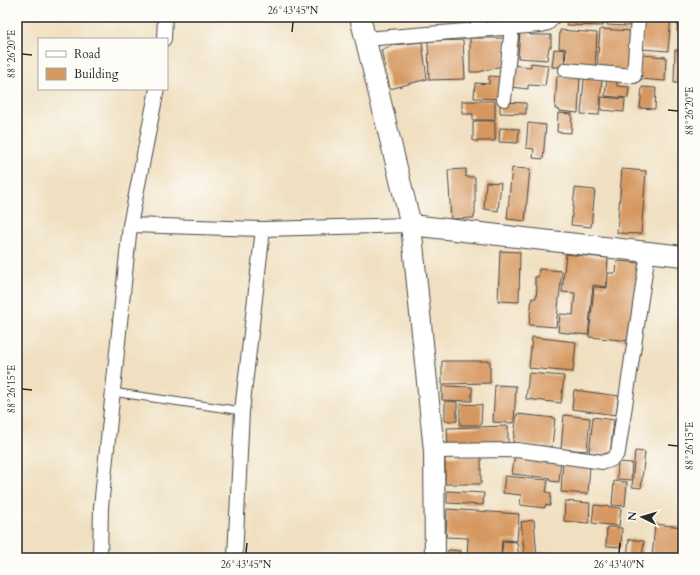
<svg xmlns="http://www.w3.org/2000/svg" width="700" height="575" viewBox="0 0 700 575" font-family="Cardo,serif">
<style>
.building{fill:#d69861}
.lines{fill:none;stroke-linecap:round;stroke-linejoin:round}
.lane-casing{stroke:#494642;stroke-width:9}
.street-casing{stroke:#494642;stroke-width:16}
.secondary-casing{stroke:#494642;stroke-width:22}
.lane{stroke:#fff;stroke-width:7}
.street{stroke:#fff;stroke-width:14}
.secondary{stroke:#fff;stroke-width:20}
.ticks{fill:none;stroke:#2b2b2b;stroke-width:1.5}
.neatline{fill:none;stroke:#2b2b2b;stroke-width:1.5}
.ticks-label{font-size:10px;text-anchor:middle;fill:#2b2b2b}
</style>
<rect width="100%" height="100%" fill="#fdfcf7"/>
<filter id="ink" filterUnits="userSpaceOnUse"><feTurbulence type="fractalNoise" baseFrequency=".025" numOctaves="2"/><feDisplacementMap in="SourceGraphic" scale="8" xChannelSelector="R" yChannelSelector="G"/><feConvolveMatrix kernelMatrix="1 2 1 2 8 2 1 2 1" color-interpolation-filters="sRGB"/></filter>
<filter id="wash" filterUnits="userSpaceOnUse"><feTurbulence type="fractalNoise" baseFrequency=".012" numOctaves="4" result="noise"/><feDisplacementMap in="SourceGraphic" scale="16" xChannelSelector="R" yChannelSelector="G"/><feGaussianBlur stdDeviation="0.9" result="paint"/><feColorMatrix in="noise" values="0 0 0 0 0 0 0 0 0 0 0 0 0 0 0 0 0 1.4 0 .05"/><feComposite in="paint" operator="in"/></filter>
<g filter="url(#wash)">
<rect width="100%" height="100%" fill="#f0e0c1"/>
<g id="blocks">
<path class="building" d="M567,17h36v9l-37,-1z
M608,17h22l-1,9 -22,-1z
M644,17h27l-3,34 -26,-2z
M678,17h5v14h-6z
M600,29l31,2 -3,40 -31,-2z
M560,30l37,3 -2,35 -30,-2 1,-17 -7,-1z
M520,32h10v3h21v12h-2l-2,13 -29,-2z
M470,38h35v27l-26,7h-9z
M463,40l2,39 -36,1 -1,-39z
M422,42l5,37 -37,10 -9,-39 13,-5z
M554,49l11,1 -1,17h-12z
M675,50h8v33h-9z
M641,55l25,2 -1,24 -26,-2z
M531,63l17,2 -3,21 -17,-1v4l-18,-2 2,-22 19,2z
M489,76l13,1 -1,22 -27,-1 1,-15 14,1z
M557,76l23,1 -2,36 -19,-2v-2h-4z
M607,78l10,1v7l12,1 -1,11 -23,-2z
M584,79l18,1 -3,35 -18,-1z
M642,87l14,1 -1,21 -15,-1z
M602,97l23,2 -1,13 -23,-2z
M462,101h33v19h-22v-6h-11z
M500,102l26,1v11l-26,-1z
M558,113l14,1 -1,19 -14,-1z
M473,121h22v20h-22z
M528,123l18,2 -3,34 -10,-1 1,-9 -8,-1z
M500,128l19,1 -1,14 -19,-1z
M512,168l18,1 -5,52 -18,-2z
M466,169v8h9v38h-1v3l-23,1 -3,-49z
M622,169l24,2 -5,63 -24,-1z
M486,182l15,1 -3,28 -14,-2z
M575,188l20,2 -4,37 -20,-2z
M500,251l20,1 -1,50 -21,-1z
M566,254l42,4 -2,29 -13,-2 -5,50 -30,-3 2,-18 13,1 2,-22 -13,-1z
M617,261l22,2 -8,78 -42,-4 5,-50 13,1 1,-15h8z
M539,269l23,2 -6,56 -27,-2 3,-27h4l1,-12 -2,-1v-8h3z
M681,298l2,1v20h-4z
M532,337l44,5 -3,30 -44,-4z
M442,361h48v22l-48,1z
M529,373l35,3 -3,27 -35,-4z
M495,385l21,1 -2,37 -21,-1z
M442,386l30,1v14l-30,-1z
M574,390l45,6 -3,19 -44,-6z
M445,401l12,1v19h-12z
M460,404l22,1 -1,20h-21z
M517,414l38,4 -3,29 -39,-4z
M564,415l26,3 -3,33 -26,-2z
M593,417l21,3 -4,35 -21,-2z
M508,426v18l-60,3 -1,-19z
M635,451l10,1 -4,36 -9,-1z
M515,454l46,5 -2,23 -9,-1v-3l-38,-4z
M445,457h36v27h-36z
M563,462l27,1 -2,31 -27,-2z
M618,462l14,1 -1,17 -14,-1z
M505,476l43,4 -2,12 5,1 -1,13 -5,-1v3l-25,-3 1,-10 -18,-2z
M614,481l13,1 -2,24 -13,-1z
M447,491l37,2 -1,12 -36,-2z
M565,501l25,2 -1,20 -25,-2z
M594,505l27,3 -2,18 -27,-3z
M447,509l72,5 -2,27 -15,-1 -1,18h-34l1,-20 -22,-1z
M534,520l3,38h-12l-4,-36z
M655,524l28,3v31h-31z
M607,527l15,1 -1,19 -15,-1z
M629,539l15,2 -2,17h-15z
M503,541l14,1 2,16h-18z
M448,550l13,1 -1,7h-13z
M540,553l33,3v2h-33z"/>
</g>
</g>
<g filter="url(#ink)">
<use href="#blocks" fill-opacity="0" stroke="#494642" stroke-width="1"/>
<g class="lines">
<defs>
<path id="lane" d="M112,392l130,19"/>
<path id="street" d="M478,17v12
M164,39l1,-22
M365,39l176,-14 7,-2 5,-6
M566,70l68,6 4,-59
M504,99l8,-72
M130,225l133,4 148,-4
M434,451l83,-1 86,12c8,-1 12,-4 15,-10l30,-200
M100,558l1,-51 29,-282 27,-136
M235,558l7,-147 21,-182"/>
<path id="secondary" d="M360,17l51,208 23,226 1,107
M411,225l272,31"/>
</defs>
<use href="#lane" class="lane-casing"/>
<use href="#street" class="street-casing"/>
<use href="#secondary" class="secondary-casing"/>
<use href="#lane" class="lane"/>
<use href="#street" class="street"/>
<use href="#secondary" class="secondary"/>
</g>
</g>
<path class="ticks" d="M292,32l1,-10M22,54l10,1M668,110l10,1M22,389l10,1M668,445l10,1M246,553l1,-10M619,553l1,-10"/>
<rect width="700" height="575" fill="none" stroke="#fdfcf7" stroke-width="44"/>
<rect x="38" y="38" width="130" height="52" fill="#fdfcf7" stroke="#a9a8a5"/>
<rect x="46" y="51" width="20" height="6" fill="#ffffff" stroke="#a9a8a5"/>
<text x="74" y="58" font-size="12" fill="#2b2b2b">Road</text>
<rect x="46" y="68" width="20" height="12" fill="#d69861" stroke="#a9a8a5"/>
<text x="74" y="78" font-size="12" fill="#2b2b2b">Building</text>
<g transform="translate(642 517) rotate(275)" stroke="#fdfcf7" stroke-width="3" paint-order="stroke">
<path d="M0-3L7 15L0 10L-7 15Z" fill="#2b2b2b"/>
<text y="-6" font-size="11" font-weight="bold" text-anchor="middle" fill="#2b2b2b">N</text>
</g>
<rect x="22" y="22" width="656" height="531" class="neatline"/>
<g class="ticks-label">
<text x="293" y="14">26°43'45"N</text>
<text transform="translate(11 54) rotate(-90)" y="4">88°26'20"E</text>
<text transform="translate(689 111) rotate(-90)" y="4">88°26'20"E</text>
<text transform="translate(11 389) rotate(-90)" y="4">88°26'15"E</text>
<text transform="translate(689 446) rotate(-90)" y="4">88°26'15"E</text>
<text x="246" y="568">26°43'45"N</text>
<text x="619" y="568">26°43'40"N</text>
</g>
</svg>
